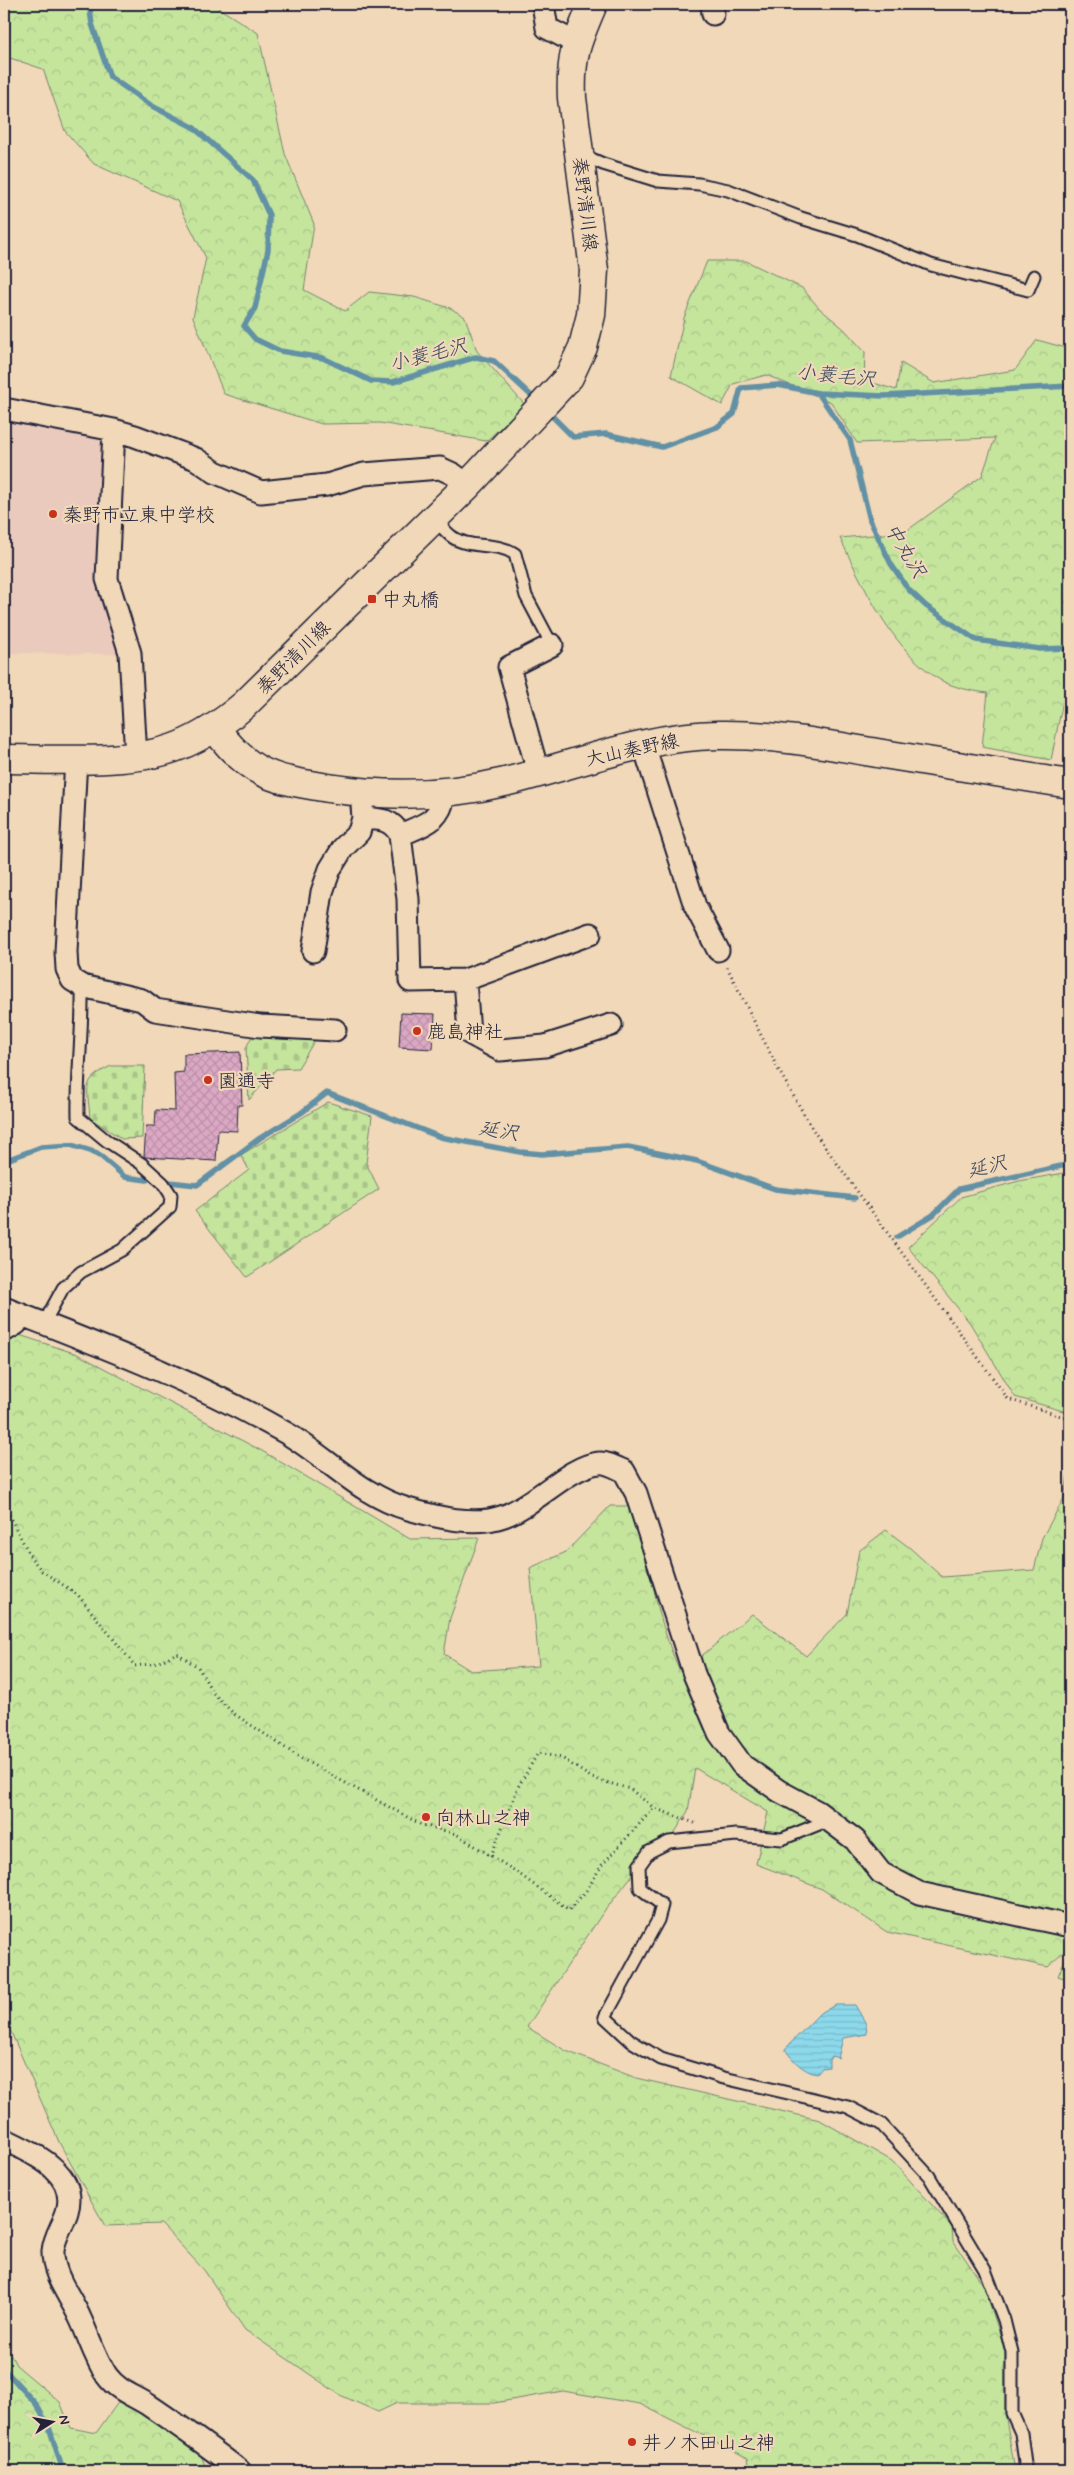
<svg xmlns="http://www.w3.org/2000/svg" width="1074" height="2475" viewBox="0 0 1074 2475" font-family="Mynerve,'Klee One',sans-serif">
<style>
.built{fill:#eacabc}
.forest{fill:url(#forest-crowns);stroke:#74846c}
.cemetery{fill:url(#cemetery-stones);stroke:#74846c}
.water{fill:url(#water-rules);stroke:#6290a5}
.lines{fill:none;stroke-linecap:round;stroke-linejoin:round}
.stream{stroke:#6290a5;stroke-width:5.5}
.building{fill:url(#building-cross-hatch);stroke:#22223b}
.lane-casing{stroke:#22223b;stroke-width:15}
.street-casing{stroke:#22223b;stroke-width:25}
.secondary-casing{stroke:#22223b;stroke-width:31}
.primary-casing{stroke:#22223b;stroke-width:31}
.path{stroke:#22223b;stroke-width:3;stroke-dasharray:1 4;stroke-linecap:butt}
.lane{stroke:#f0d8b8;stroke-width:11}
.street{stroke:#f0d8b8;stroke-width:21}
.secondary{stroke:#f0d8b8;stroke-width:28}
.primary{stroke:#f0d8b8;stroke-width:28}
.poi-dot{fill:#c8321e;stroke:#f0d8b8;stroke-width:2}
.labels{text-anchor:middle;stroke-width:4.5;stroke-linejoin:round;paint-order:stroke}
.street-label{font-size:19px;fill:#22223b;stroke:#f0d8b8}
.poi-label{font-size:19px;fill:#22223b;stroke:#f0d8b8;text-anchor:start}
.water-label{font-size:20px;font-style:italic;fill:#37475e;stroke:#f0d8b8}
</style>
<defs>
<pattern id="forest-crowns" width="20" height="18" patternUnits="userSpaceOnUse" patternTransform="scale(1.25)"><rect width="20" height="18" fill="#c5e59d"/><path d="M2 6a3 3 0 1 1 6 0M12 15a3 3 0 1 1 6 0" fill="none" stroke="#a9c488"/></pattern>
<pattern id="cemetery-stones" width="16" height="16" patternUnits="userSpaceOnUse" patternTransform="scale(1.25)"><rect width="16" height="16" fill="#c5e59d"/><path d="M2 7V4a2 2 0 0 1 4 0v3zM10 15v-3a2 2 0 0 1 4 0v3z" fill="#a9c488"/></pattern>
<pattern id="water-rules" width="6" height="5" patternUnits="userSpaceOnUse" patternTransform="scale(1.25)"><rect width="6" height="5" fill="#8cd9eb"/><path d="M0 2.5h6" fill="none" stroke="#78baca"/></pattern>
<pattern id="building-cross-hatch" width="8" height="8" patternUnits="userSpaceOnUse" patternTransform="scale(1.25)"><rect width="8" height="8" fill="#dba8c4"/><path d="M0 0l8 8M0 8l8-8" fill="none" stroke="#bc90a9"/></pattern>
</defs>
<rect width="100%" height="100%" fill="#f0d8b8"/>
<filter id="ink" filterUnits="userSpaceOnUse"><feTurbulence type="fractalNoise" baseFrequency=".02" numOctaves="2"/><feDisplacementMap in="SourceGraphic" scale="10" xChannelSelector="R" yChannelSelector="G"/><feConvolveMatrix kernelMatrix="1 2 1 2 8 2 1 2 1" color-interpolation-filters="sRGB"/></filter>
<g filter="url(#ink)">
<path class="built" d="M4,422l95,18 4,7 19,207 -118,-1z"/>
<path class="forest" d="M4,4h198l15,3 41,26 27,121 29,70 -10,66 41,21 24,-19 45,5 36,11 15,9 12,34 48,54 -39,36 -106,-18 -58,1 -98,-30 -31,-77 13,-59 -29,-57 -83,-37 -29,-33 -22,-62 -39,-13z
M707,261h39l56,27 17,20 25,21 21,23 -1,28 32,10 5,-27 33,20 81,-13 22,-30 33,9v339l-5,3 -14,69 -69,-13 6,-54c-17,-2 -39,-6 -54,-17 -45,-33 -70,-88 -94,-138l65,-6 77,-56 13,-38 -138,5 -26,-41 -65,-27 -33,9 -11,21 -51,-29 13,-58z
M1070,1172v241l-55,-16 -45,-74 -62,-76 53,-50 58,-16z
M4,1330l73,24 185,97 148,88 69,-1 -29,80 -6,36 27,17 68,-5 -9,-98 36,-16 44,-46h28c11,56 18,115 43,167l71,-59 54,42 41,-42 12,-63 27,-21 24,18 32,29 92,-7 8,-32 22,-40 6,-33v481l-22,21 -161,-35 -65,-43 -66,-25 12,-52 -73,-44 -7,43 -19,31 -14,4 -53,68 -75,113 39,24 70,27 184,42 72,41 60,66 1,14 31,45 21,64v63l10,58h-265l-2,-13 -108,-54 -77,-13 -69,12h-97l-19,9 -38,-17 -95,-65 -41,-60 -43,-46 -56,2 -46,-84 -55,-126z
M1070,1953v27l-12,-4 9,-21z
M4,2342l12,23 44,37 11,26 25,5 26,-36 78,55 7,19h-203z"/>
<path class="cemetery" d="M253,1034l63,4 -18,30 -22,1 -27,31 -3,-52z
M111,1066h34l-3,72 -20,1 -32,-21c-2,-31 -10,-37 21,-52z
M328,1102l44,14 -6,47 13,26 -132,88 -52,-66 54,-41 -8,-15z"/>
<path class="water" d="M836,2005h19l11,19 1,10 -24,4 -5,20 -6,-2 -3,4v7l-7,1 -5,6c-13,-2 -25,-14 -32,-25l35,-36z"/>
<g class="lines">
<path class="stream" d="M89,4l3,20 18,53 42,29 41,21 60,53 16,35 -1,35 -13,58 -11,18 11,13 25,12 43,7 48,23 22,1 83,-25 18,4 43,40
M818,393l32,47 20,80 21,44 18,26 17,16 50,34 64,9 30,-1
M547,411l26,26 33,-3 56,13 55,-20 17,-13 7,-26 37,-3 40,8 66,3 186,-10
M4,1161l37,-14 30,-2 26,8 28,24 22,3
M169,1182l28,3 63,-47 41,-25 26,-20 113,44 80,15 22,2 86,-7 69,14 78,28 80,9
M897,1237l36,-22 26,-26 111,-25
M4,2369l32,35 13,23 14,44"/>
</g>
<path class="building" d="M401,1013l34,1 -2,35 -34,-2z
M240,1052l2,53h-4l-1,26 -19,-1 -2,31 -72,-4 2,-31h9l1,-16 19,1 -1,-38 10,-1v-18z"/>
<g class="lines">
<defs>
<path id="lane" d="M855,4h1
M580,154l23,10 55,17 41,3 29,6 73,28 56,17 74,30 97,25 6,-14
M434,519c5,5 11,12 17,17 18,14 45,5 64,18l11,42 26,49
M44,1323l19,-35 18,-16 41,-22 48,-43 1,-12 -8,-12 -21,-19 -35,-23 -29,-24c-1,-44 5,-87 4,-131
M829,1820l-47,19 -46,-4 -67,7 -20,10 -10,14 1,22 22,17 -4,15 -53,97 26,24 30,18 63,19 124,29 33,17 48,52 56,94 19,50 8,32v61l9,20 4,30 -2,8"/>
<path id="street" d="M543,4l4,24 29,15
M712,4l1,10
M4,409l110,21 21,6 61,23 19,13 46,20 66,-7 37,-11 76,-6 13,6 15,11
M114,430l-7,149 23,74 6,104
M643,743l52,163 23,44
M76,758l-10,194 1,17 5,11 10,6 60,14 13,10 105,16 75,4
M538,772l-29,-105 43,-22
M363,818c17,1 29,1 37,17 25,-11 40,-13 45,-42
M400,835l8,64 2,82 55,-1 125,-46
M313,951l9,-59 8,-23 13,-21 16,-16 4,-14 -2,-25
M465,980l4,53 31,17 45,-4 66,-21
M4,1308c95,37 193,74 282,125 41,24 75,63 122,76 28,8 67,18 96,7 31,-11 65,-50 95,-53 7,-1 18,5 25,8l12,22 58,181 25,59 23,32 37,26 39,21 37,28 26,33 38,20 151,33
M4,1331l12,-7 4,-10
M4,2139c28,14 75,33 63,73 -4,13 -13,25 -14,39 -1,24 18,46 27,67 9,19 15,40 27,58 11,15 28,20 43,30 31,21 61,42 90,65"/>
<path id="secondary" d="M215,728c35,48 58,51 113,60 60,9 119,8 177,-6 71,-17 139,-46 213,-47 53,-1 106,9 159,18 64,10 129,21 193,31"/>
<path id="primary" d="M4,759c51,0 129,6 175,-13 25,-10 45,-24 65,-41l224,-220 101,-108 14,-30 8,-32 3,-45 -22,-172c-2,-42 5,-57 21,-94"/>
</defs>
<use href="#lane" class="lane-casing"/>
<use href="#street" class="street-casing"/>
<use href="#secondary" class="secondary-casing"/>
<use href="#primary" class="primary-casing"/>
<path class="path" d="M727,967l51,102 37,64 193,266 62,20
M4,1506l28,53 10,12 36,24 57,71 22,-3 20,-10 21,14 15,26 20,20 69,46 118,65 36,10 59,37 54,39 17,-19 16,-26 52,-57 43,16
M491,1856l27,-69 20,-34 24,5 30,20 38,11 24,19"/>
<use href="#lane" class="lane"/>
<use href="#street" class="street"/>
<use href="#secondary" class="secondary"/>
<use href="#primary" class="primary"/>
</g>
</g>
<g class="poi-dot">
<circle cx="53" cy="514" r="5"/>
<rect x="367" y="594" width="10" height="10" rx="2.5"/>
<circle cx="417" cy="1031" r="5"/>
<circle cx="208" cy="1080" r="5"/>
<circle cx="426" cy="1817" r="5"/>
<circle cx="632" cy="2442" r="5"/>
</g>
<g class="labels">
<g class="street-label">
<text transform="translate(586 204) rotate(83)" y="7">秦野清川線</text>
<text transform="translate(293 657) rotate(-45)" y="7">秦野清川線</text>
<text transform="translate(632 749) rotate(-12)" y="7">大山秦野線</text>
</g>
<g class="poi-label">
<text x="63" y="521">秦野市立東中学校</text>
<text x="382" y="606">中丸橋</text>
<text x="427" y="1038">鹿島神社</text>
<text x="218" y="1087">園通寺</text>
<text x="436" y="1824">向林山之神</text>
<text x="642" y="2449">井ノ木田山之神</text>
</g>
<g class="water-label">
<text transform="translate(428 354) rotate(-14)" y="7">小蓑毛沢</text>
<text transform="translate(836 375) rotate(6)" y="7">小蓑毛沢</text>
<text transform="translate(906 550) rotate(59)" y="7">中丸沢</text>
<text transform="translate(499 1130) rotate(9)" y="7">延沢</text>
<text transform="translate(987 1166) rotate(-13)" y="7">延沢</text>
</g>
</g>
<rect width="1074" height="2475" fill="none" stroke="#f0d8b8" stroke-width="20"/>
<rect x="10" y="10" width="1054" height="2455" fill="none" stroke="#22223b" stroke-width="2" filter="url(#ink)"/>
<g transform="translate(52 2422) rotate(79)" stroke="#f0d8b8" stroke-width="4" paint-order="stroke">
<path d="M0-4L9 19L0 12L-9 19Z" fill="#22223b"/>
<text y="-8" font-size="14" font-weight="bold" text-anchor="middle" fill="#22223b">N</text>
</g>
</svg>
